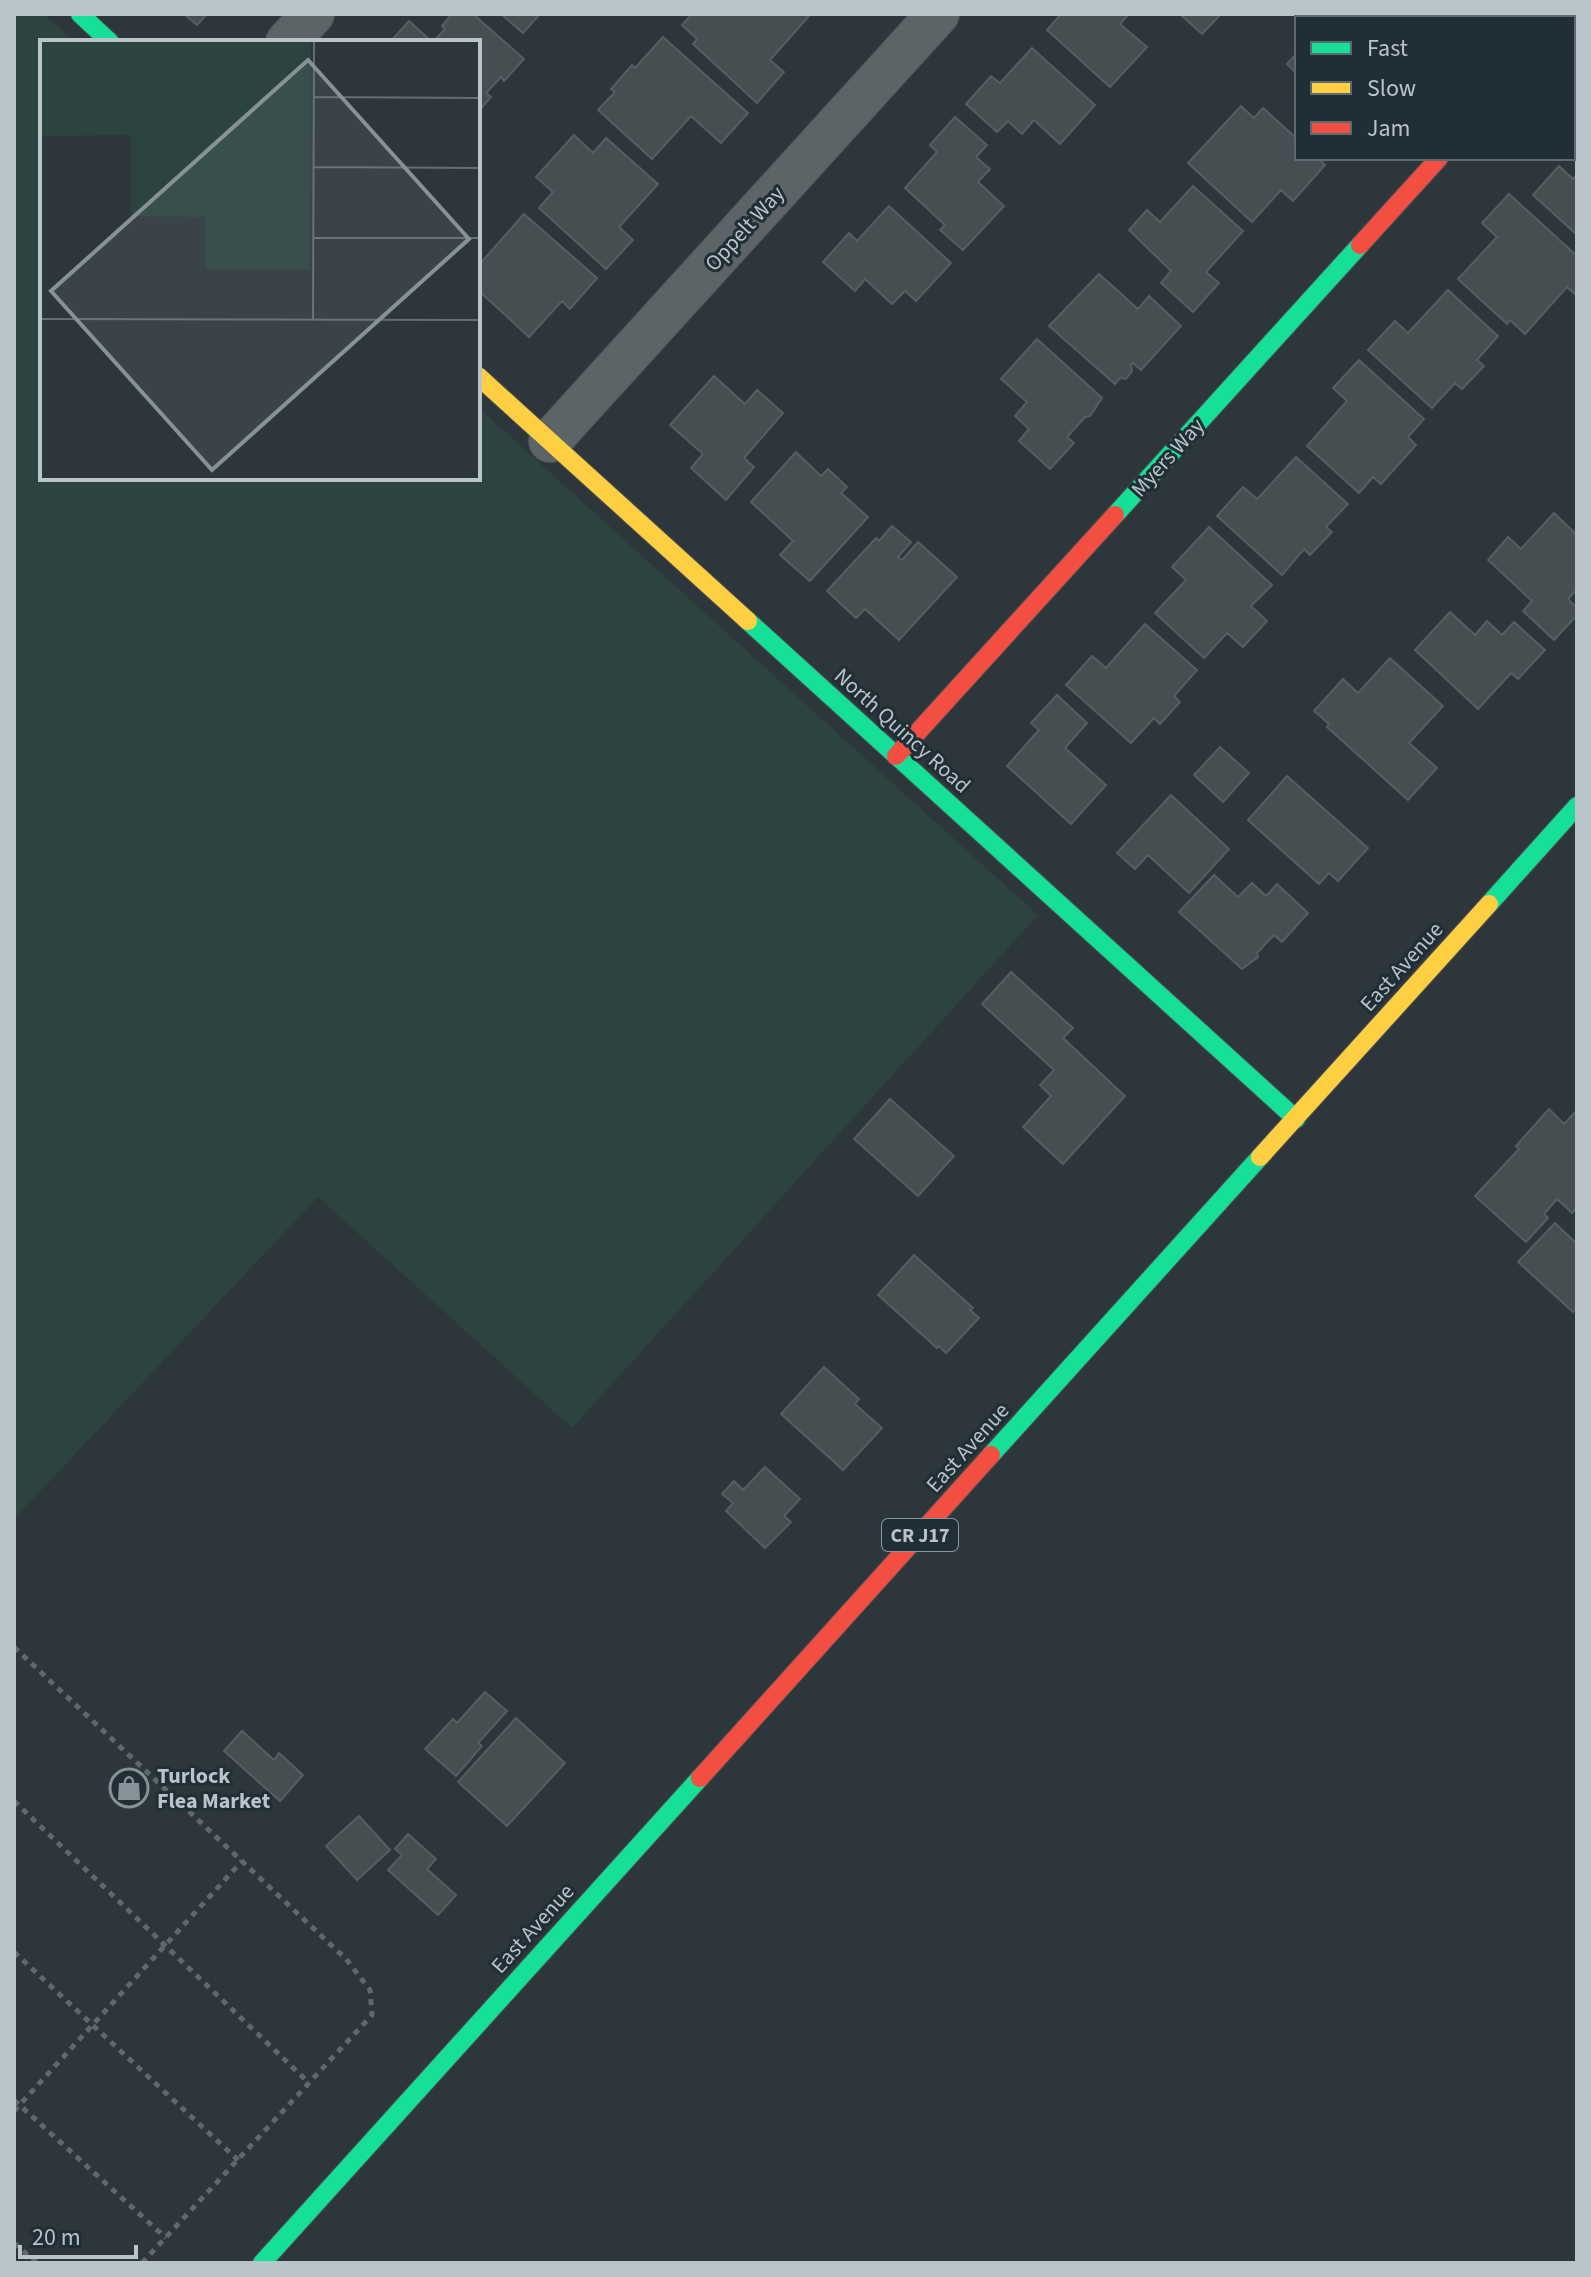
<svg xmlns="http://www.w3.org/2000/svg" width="1591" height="2277" viewBox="0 0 1591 2277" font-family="'Source Sans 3',sans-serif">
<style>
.green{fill:#2c433f}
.building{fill:#464e51;stroke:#555e61;stroke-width:2}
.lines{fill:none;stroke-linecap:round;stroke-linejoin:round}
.street-casing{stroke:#4b5154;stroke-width:44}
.fast-casing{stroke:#4b5154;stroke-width:20}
.slow-casing{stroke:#4b5154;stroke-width:20}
.jam-casing{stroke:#4b5154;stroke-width:20}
.path{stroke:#61686c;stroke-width:5;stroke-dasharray:6 6;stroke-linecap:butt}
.street{stroke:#5d6468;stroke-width:42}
.fast{stroke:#16e098;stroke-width:18}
.slow{stroke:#ffcf43;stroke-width:18}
.jam{stroke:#f24e42;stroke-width:18}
.labels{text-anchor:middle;stroke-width:6;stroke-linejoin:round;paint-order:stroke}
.shield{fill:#202e35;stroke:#8a969d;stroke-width:2}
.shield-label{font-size:20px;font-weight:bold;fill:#b8c3ca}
.street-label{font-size:22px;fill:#b8c3ca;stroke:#202e35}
.poi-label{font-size:22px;font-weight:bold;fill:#b8c3ca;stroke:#202e35;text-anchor:start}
.inset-road{fill:none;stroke:#656e74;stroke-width:2}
.view{fill:#879298;fill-opacity:0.15;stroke:#879298;stroke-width:4}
.inset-edge{fill:none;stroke:#b8c3ca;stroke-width:4}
</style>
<rect width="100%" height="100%" fill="#2d363a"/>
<path class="green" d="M14,14h30l31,28h-33v436h436v-71l560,508 -466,513 -254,-231 -304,322z"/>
<path class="building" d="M184,14h23l-10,11z
M452,14h21l51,45 -20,22 -3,-4 -15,16 5,4 -13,15v-70h-45l12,-13 -3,-3z
M501,14h39l-17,19z
M692,14h115l2,2 -39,44 14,12 -27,31 -64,-59 4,-5 -15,-14z
M1061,14h68l-9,10 27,23 -37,40 -63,-57z
M1180,14h41l-19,20z
M1348,14h115l-4,4h-106z
M409,21l23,21h-42z
M663,37l85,76 -27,30 -30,-27 -39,43 -54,-49 17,-18 -4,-3 21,-24 3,3z
M1032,48l63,57 -35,39 -26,-24 -12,14 -14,-13 -11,11 -31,-28 25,-28 9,7z
M1297,53v21l-10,-10z
M1241,106l13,12 9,-10 34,31v19h21l7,7 -32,36 -12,-11 -29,32 -64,-59z
M955,117l32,28 -11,12 14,12 -12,13 26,24 -41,44 -23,-20 5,-5 -40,-37 32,-36 -7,-7z
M574,135l19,18 13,-15 52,46 -39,43 14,13 -27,29 -67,-61 14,-16 -17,-15z
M1559,166l14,13 4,-4v60l-44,-40z
M1193,186l50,45 -37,41 13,11 -26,29 -32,-29 10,-12 -42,-41 18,-20 13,12z
M1509,194l68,62v40l-10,-9 -42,47 -15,-14 -3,4 -49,-45 39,-42 -15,-14z
M889,206l62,57 -35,38 -11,-10 -13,13 -27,-25 -10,12 -32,-29 26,-29 8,8z
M524,214l73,64 -27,31 -8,-8 -33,36 -51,-47v-24z
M1099,274l39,35 11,-13 32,30 -40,44 -8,-7 -2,2 1,6 -6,8 -6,-1 -5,6 -66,-58z
M1448,290l50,46 -21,24 7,6 -22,23 -7,-6 -23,25 -64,-58 27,-29 13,12z
M1037,339l65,59 -12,18 -5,1 -18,20 7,6 -24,26 -31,-28 10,-12 -14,-13 12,-14 -26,-23z
M1359,360l65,59 -16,18 8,8 -35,39 -8,-7 -14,16 -52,-47 40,-45 -14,-13z
M714,376l31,28 12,-14 26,23 -39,45 10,9 -28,33 -35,-32 12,-14 -33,-29z
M796,452l25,24 7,-7 19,18 -6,6 27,24 -58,64 -30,-26 13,-14 -42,-39z
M1296,457l52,47 -22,23 6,5 -22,23 -6,-6 -22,26 -65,-59 26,-29 14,12z
M1554,513l23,22v54l-9,10 9,9v7l-23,25 -31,-29 9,-10 -44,-41 20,-23 13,12z
M892,526l19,16 -13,15 4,3 16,-18 39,35 -58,63 -34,-31 -9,9 -29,-27 49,-53 3,3z
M1209,527l63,58 -21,21 16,15 -24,26 -16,-14 -23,25 -49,-45 31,-33 -14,-13z
M1450,612l25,23 12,-14 15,14 12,-13 31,28 -27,29 -7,-6 -33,36 -63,-59z
M1145,624l52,46 -23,26 6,6 -20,22 -6,-6 -23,25 -65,-58 26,-29 14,12z
M1390,658l53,48 -34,37 28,25 -29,32 -81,-73 2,-3 -15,-13 29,-32 15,14z
M1057,695l30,28 -22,25 41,37 -35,39 -64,-58 32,-36 -8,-7z
M1220,747l29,26 -26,29 -29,-27z
M1287,776l81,72 -30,33 -9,-8 -10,11 -71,-64z
M1171,795l58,54 -40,44 -41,-38 -13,14 -18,-16z
M1214,875l24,22 14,-14 14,13 11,-12 31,29 -26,29 -8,-7 -17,18 1,4 -16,12 -63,-57z
M1011,972l62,56 -10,10 62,58 -62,68 -40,-37 28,-31 -11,-11 14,-15 -72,-66z
M890,1099l64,57 -36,40 -64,-57z
M1549,1109l15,15 13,-14v97l-5,6 -15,-14 -13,15 4,4 -22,24 -51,-46 44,-47 -3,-3z
M1555,1223l22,21v63l-4,5 -55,-50z
M914,1255l59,53 -3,2 9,8 -33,35 -7,-7 -2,2 -59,-53z
M824,1367l35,32 -4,5 27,24 -39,42 -62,-56z
M765,1467l35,32 -16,17 7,6 -26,26 -39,-37 7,-8 -11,-9 12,-13 9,9z
M485,1692l22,19 -29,32 4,3 -26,30 -31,-27 28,-30 4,4z
M516,1718l49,45 -58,63 -49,-44z
M242,1731l32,29 5,-7 24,22 -23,26 -56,-50z
M359,1816l31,34 -33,30 -31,-34z
M408,1834l28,25 -9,10 29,26 -18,20 -50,-45 14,-15 -7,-6z"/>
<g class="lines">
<defs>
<path id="street" d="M1566,18l4,-4
M287,42l26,-28
M550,441l388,-427"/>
<path id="fast" d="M80,14l30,28
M1115,515l245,-270
M748,621l548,498
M1489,904l88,-98
M991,1455l269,-298
M262,2263l438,-485"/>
<path id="slow" d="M478,376l270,245
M1260,1157l229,-253"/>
<path id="jam" d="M1360,245l79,-87
M896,756l219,-241
M700,1778l291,-323"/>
</defs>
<use href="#street" class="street-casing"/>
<use href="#fast" class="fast-casing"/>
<use href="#slow" class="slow-casing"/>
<use href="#jam" class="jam-casing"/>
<path class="path" d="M14,1647l332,312 24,31 2,25 -230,248
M14,1801l294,281
M14,1952l224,208
M14,2100l152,138
M14,2111l228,-250
M14,2243l23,20"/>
<use href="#street" class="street"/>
<use href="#fast" class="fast"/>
<use href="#slow" class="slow"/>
<use href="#jam" class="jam"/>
</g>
<defs>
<symbol id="shop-ring" viewBox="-11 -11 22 22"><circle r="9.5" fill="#202e35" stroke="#879298" stroke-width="1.5"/><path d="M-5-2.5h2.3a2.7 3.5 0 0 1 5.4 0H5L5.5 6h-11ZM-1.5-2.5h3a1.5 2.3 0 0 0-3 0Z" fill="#879298"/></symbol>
</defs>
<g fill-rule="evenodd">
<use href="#shop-ring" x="107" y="1766" width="44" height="44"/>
</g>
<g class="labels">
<rect class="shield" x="882" y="1519" width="76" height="32" rx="6"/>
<g class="shield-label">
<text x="920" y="1542">CR J17</text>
</g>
<g class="street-label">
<text transform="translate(744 228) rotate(-48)" y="8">Oppelt Way</text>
<text transform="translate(1167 457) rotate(-48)" y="8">Myers Way</text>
<text transform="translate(903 730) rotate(42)" y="8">North Quincy Road</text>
<text transform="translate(1401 966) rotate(-48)" y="8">East Avenue</text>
<text transform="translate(967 1447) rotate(-48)" y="8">East Avenue</text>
<text transform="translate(532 1928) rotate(-48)" y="8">East Avenue</text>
</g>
<g class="poi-label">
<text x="157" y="1783">Turlock<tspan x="157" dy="25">Flea Market</tspan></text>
</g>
</g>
<g transform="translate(40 40)">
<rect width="440" height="440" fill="#2d363a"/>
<path d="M0,1h271l-1,229 -105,-1v-52l-74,-1v-81l-91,1z" fill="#2c433f"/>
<path class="inset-road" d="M274,57l166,1M274,127l166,1M273,198h167M0,279l440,1M273,279l1,-278"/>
<path class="view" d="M268,20l161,179 -257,231 -161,-179z"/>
<rect width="440" height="440" class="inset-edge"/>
</g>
<rect width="1591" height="2277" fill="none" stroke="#b8c3ca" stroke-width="32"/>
<rect x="1295" y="16" width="280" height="144" fill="#202e35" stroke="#5d6a71" stroke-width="2"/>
<rect x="1311" y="42" width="40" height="12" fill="#16e098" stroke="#5d6a71" stroke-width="2"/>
<text x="1367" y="56" font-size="24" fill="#b8c3ca">Fast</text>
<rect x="1311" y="82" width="40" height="12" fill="#ffcf43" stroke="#5d6a71" stroke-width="2"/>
<text x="1367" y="96" font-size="24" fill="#b8c3ca">Slow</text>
<rect x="1311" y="122" width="40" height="12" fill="#f24e42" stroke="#5d6a71" stroke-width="2"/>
<text x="1367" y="136" font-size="24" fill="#b8c3ca">Jam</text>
<path d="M20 2245v12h116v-12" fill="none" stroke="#b8c3ca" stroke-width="4"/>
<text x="32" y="2245" font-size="24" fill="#b8c3ca" stroke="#202e35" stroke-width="6" paint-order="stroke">20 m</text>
</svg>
